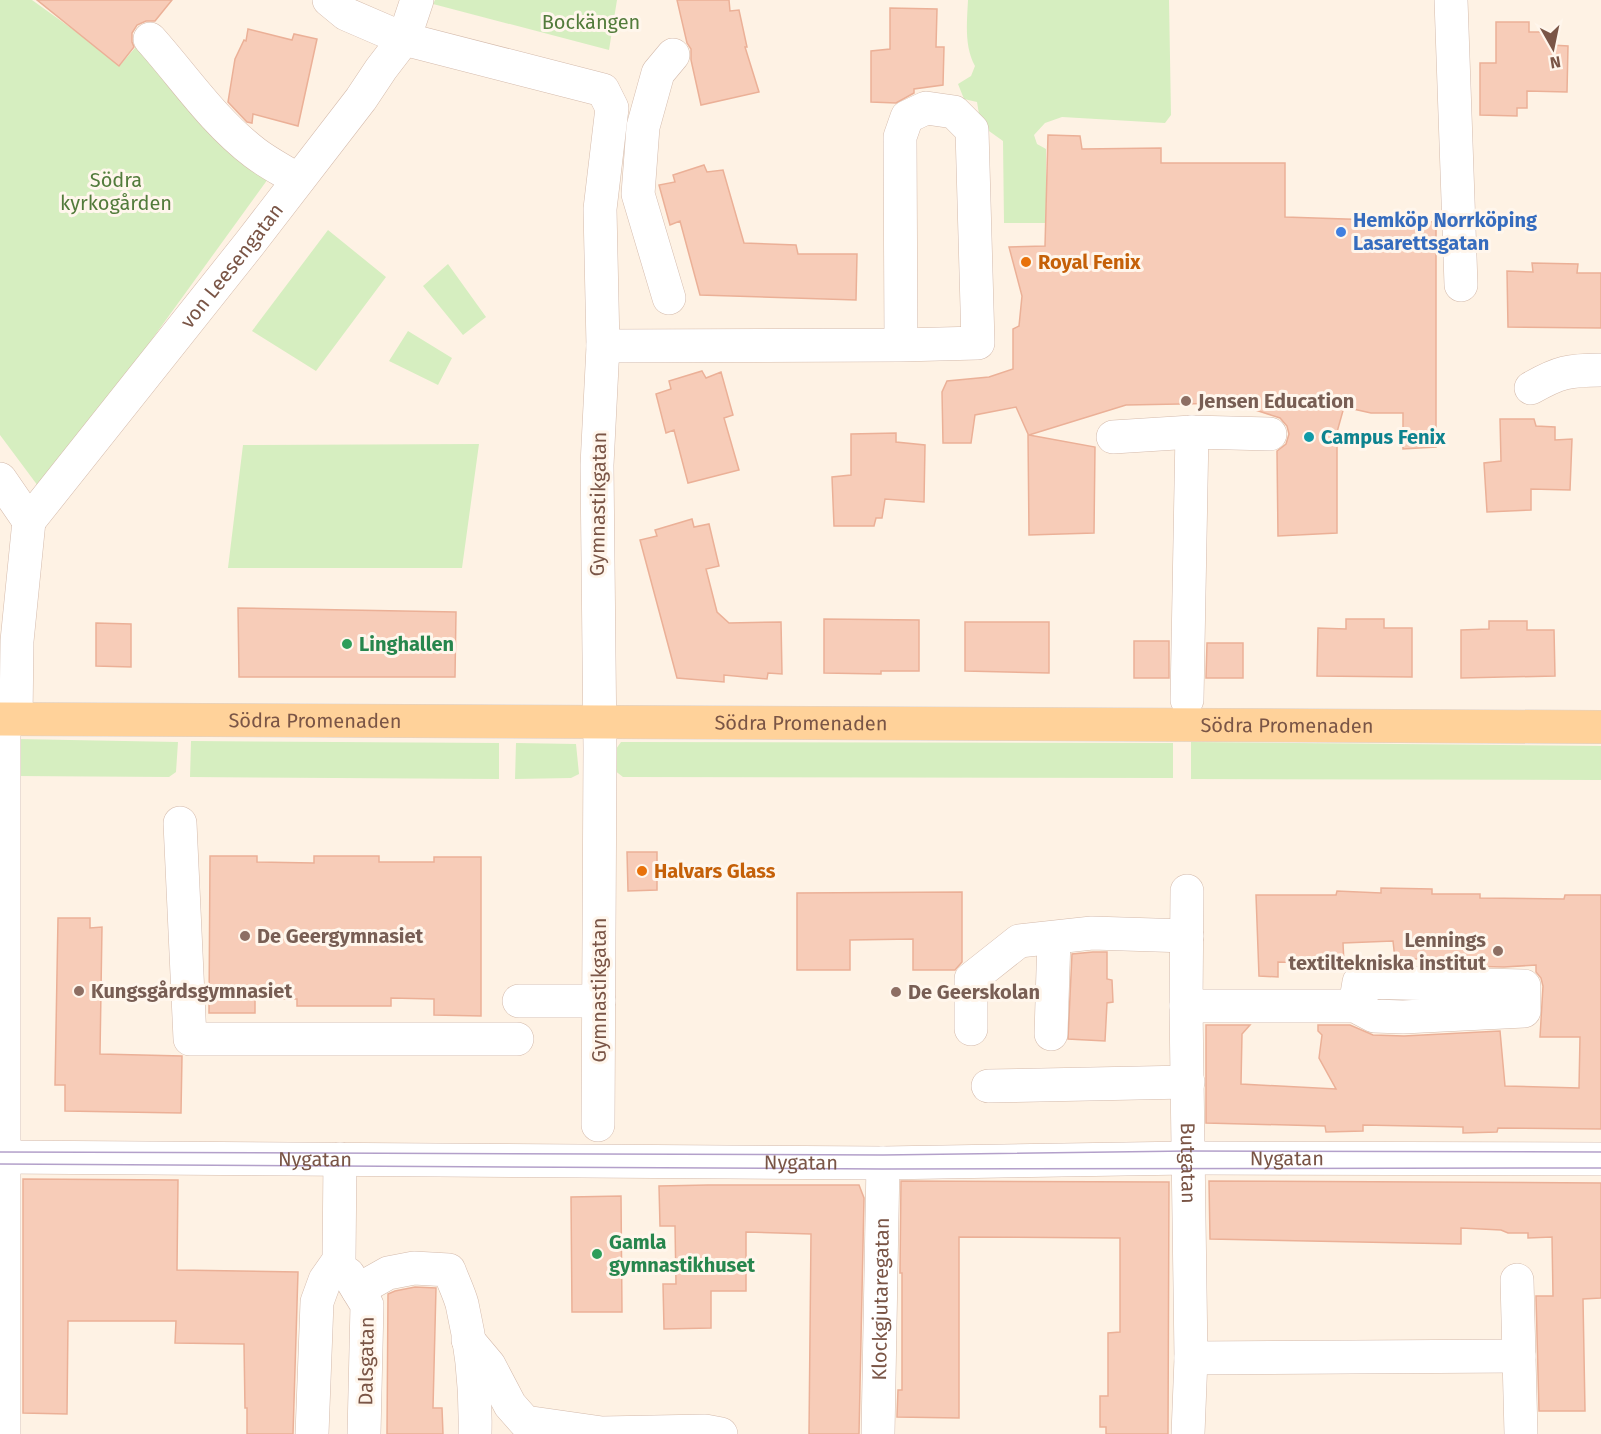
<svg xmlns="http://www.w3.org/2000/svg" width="1601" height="1434" viewBox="0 0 1601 1434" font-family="'Fira Sans',sans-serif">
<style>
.green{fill:#d6eec0}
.building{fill:#f7ccb8;stroke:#ebb097;stroke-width:1.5}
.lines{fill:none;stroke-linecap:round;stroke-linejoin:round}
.minor-casing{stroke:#d4baab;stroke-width:34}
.major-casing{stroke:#dcd3cf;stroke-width:34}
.minor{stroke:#fff;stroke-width:33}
.major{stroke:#ffd29a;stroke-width:33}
.tram{stroke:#b3a0ca;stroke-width:1.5}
.shop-dot{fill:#3f7fe0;stroke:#fff6ec;stroke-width:2}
.food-dot{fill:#e8710a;stroke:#fff6ec;stroke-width:2}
.education-dot{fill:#8d6e63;stroke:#fff6ec;stroke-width:2}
.culture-dot{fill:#0f9aa8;stroke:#fff6ec;stroke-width:2}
.leisure-dot{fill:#2e9e5b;stroke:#fff6ec;stroke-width:2}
.labels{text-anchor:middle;stroke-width:6;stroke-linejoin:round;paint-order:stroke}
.park-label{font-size:20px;fill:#527b3b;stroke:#fff6ec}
.shop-label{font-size:20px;font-weight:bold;fill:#366cbe;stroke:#fff6ec;text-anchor:start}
.food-label{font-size:20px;font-weight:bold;fill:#c56008;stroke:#fff6ec;text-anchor:start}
.street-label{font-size:20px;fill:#7a5546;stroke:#fff6ec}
.education-label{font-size:20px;font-weight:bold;fill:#785e54;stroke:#fff6ec;text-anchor:start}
.culture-label{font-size:20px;font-weight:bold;fill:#0d838f;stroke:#fff6ec;text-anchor:start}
.leisure-label{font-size:20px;font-weight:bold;fill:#27864d;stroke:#fff6ec;text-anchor:start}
</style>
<rect width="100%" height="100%" fill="#fef2e4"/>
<path class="green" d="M0,0h32l89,64 21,-24 131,132 -131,181 -104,133 -38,-51z
M435,0h182l-8,50 -176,-46z
M968,0h201l2,115 -6,8 -103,-6 -17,6 -11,12 3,9 9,5v74h-42l-1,-82 -28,-20 4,-7 -2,-12 -13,-3 -6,-15 13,-8 4,-10c-11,-20 -8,-44 -7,-66z
M328,230l58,47 -70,94 -64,-40z
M448,264l38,53 -23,18 -40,-49z
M408,331l44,27 -14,27 -49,-24z
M479,444l-17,124h-234l15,-123z
M16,739l162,3 -2,30 -7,5 -154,-1z
M191,741l308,2v36l-309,-2z
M621,742l552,1v35l-550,-1 -9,-7 2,-21z
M1191,742l410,4v34l-410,-1z
M516,743l60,1 3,30 -8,4 -56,1z"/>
<path class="building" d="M37,0h135l-17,21h-9l-9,4 -5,8v9l2,5 -15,19z
M677,0h52l1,11 9,-1 8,37h-2l14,45 -58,13 -10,-45v-11l-4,-6z
M890,8l47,1 -1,38h8l-1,38 -29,4v4l-18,10 -25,-1v-51l19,-2z
M1496,22h33v10h22v13l17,1 -1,46 -40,-1v17h-10v8l-37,-1v-52h16z
M248,29l44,11 2,-6 23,5 -19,87 -45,-12 -1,9 -5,-1 -19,-20 7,-43 9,-19 2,1z
M1048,135l32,1 2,13 79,-1v15h124v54l151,5v225l-33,2v-36h-32l-27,-6 -7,25v101l-59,3 -1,-85 9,-7 3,-10 -2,-8 -7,-8 -46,-15 -108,2 -97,30 66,12 -1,86 -65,2 -1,-101 -12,-27 -41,8 -4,28h-28l-1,-51 5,-11 42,-4 24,-8v-40l6,-3 3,-30 -13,-49 36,-1z
M704,165l3,7 16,-2 21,73 52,2 2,9h59l-1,46 -156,-5 -20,-74 -10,4 -11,-40 16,-3 -2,-7z
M1532,263l46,1 -1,9h24v55l-93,-1 -1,-56 26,1z
M702,371l4,7 15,-6 12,43 -9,3 15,52 -51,13 -14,-53 -8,3 -10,-39 15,-5 -2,-8z
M1500,419h34l2,7 19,1v13l17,-1 -2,51 -39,-1v21l-44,2 -3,-49 17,-2z
M896,433v9l29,3 -1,57 -39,-3 -3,19h-6l-2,8h-40l-2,-49 19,-2v-41z
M692,519l2,8 15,-3 10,42 -13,3 11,43 12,11 52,-1 1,52 -14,-1 -1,6 -43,-4v7l-47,-4 -37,-138 17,-4 -2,-6z
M238,608l218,4 -1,65h-216z
M824,619l95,1v51h-38v3l-57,-1z
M1346,619h38v9h28v49l-95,-1 1,-48 28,1z
M1489,621h38v9h27l1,46 -94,2v-48l28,-1z
M965,622h84v51l-84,-2z
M96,623l35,1v43l-35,-1z
M1134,641h35v37h-35z
M1207,643h36v35h-37z
M627,852h30v38l-29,1z
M210,856h47v6l57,1v-7h65v6h55v-5h47v159l-47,-1v-16l-43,-1v8h-94v-7h-42v14h-46z
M1381,888l51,1v5h48v4l84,1 1,-4h36v234l-103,-1 -1,4 -34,1v-6l-100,-2v6l-37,1 -1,-6 -119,-3v-98h44l-8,9 -1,50 95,5 -17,-31 3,-23 -4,-4v-6h32l23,10 31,1 96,-5 5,55 74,2 1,-51h-40l3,-51 -2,-8 -5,-6v-7l-32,2 -82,-2v-6h-27l-2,-18 -50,2 1,21 -66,-2v15l-19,-1 -3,-81h80l1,-4 44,2z
M962,892v70l-7,8h-42v-31l-63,1v30h-53v-77z
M58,918h32v10l12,-1 -2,127 82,2 -1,57 -116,-2v-26h-10z
M1093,952h14v27l5,1 1,22 -6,1 -2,38 -37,-2 4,-85z
M23,1179l155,1 -1,90 121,2 -5,162h-46v-26h-2l-1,-64 -69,-1 1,-22h-108l-1,93 -44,-1z
M901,1181l268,1 -1,252h-62v-7h-6v-31h8v-63l12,-1v-94l-161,-1v181l-62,-1 1,-27h4v-117h-2z
M1209,1181l392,2v115l-18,1 2,112h-46l-3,-115h17l-1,-59 -24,1v-5h-20l-7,-3 -40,-2v16l-251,-5z
M708,1185h151l5,13 -5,236h-50l2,-200 -65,-2v59h-35v37l-47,1 -1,-45h13l-1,-58h-15l-1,-40z
M621,1196l1,116h-50l-1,-115z
M415,1287l21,1 -3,120h9l1,26h-56l1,-140 7,-3z"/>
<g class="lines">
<defs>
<g id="minor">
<path d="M329,0l17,14 58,25 199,51 9,18 -12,101 3,137 -6,119 3,284 -2,376"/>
<path d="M1451,0l10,285"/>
<path d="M150,39c34,38 63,82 105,114 13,10 29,18 43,27"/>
<path d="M669,298l-31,-104 5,-67 15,-54 15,-18"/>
<path d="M603,346l298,-1 77,-2 -6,-213 -18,-18 -28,-4 -19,9 -7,20 1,208"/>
<path d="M1531,388c28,-16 38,-18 70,-18"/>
<path d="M1113,437l79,-5"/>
<path d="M0,479l29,42"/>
<path id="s1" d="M29,521l221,-278 111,-144 20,-30 23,-30 13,-39"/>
<path d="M1187,700l5,-268 78,2"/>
<path d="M16,719l1,-78 12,-120"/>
<path d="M180,823l10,216h327"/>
<path id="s2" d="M1187,891l-1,115 5,352 -3,76"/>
<path d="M519,1001h80"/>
<path d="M1186,1006h169l19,10 29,1 121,-6v-25l-165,-4 -4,24"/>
<path d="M971,1029v-50l48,-38 73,-8 95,3"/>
<path d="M1051,1034l3,-96"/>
<path d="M988,1086l200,-4"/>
<path id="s3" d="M0,1157l883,6 305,-5 413,1"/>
<path d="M348,1274l19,31 -3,129"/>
<path d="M1517,1280l4,154"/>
<path d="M358,1290l30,-17 26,-5 35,2c4,11 10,23 13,34 10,43 14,87 13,130"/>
<path d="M468,1340l21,25 21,40 15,17 77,11 103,-2 16,3"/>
<path d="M1191,1358l328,-2"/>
<path d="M4,1434v-715"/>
<path d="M312,1434l5,-132 8,-22 14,-20 1,-101"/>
<path id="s4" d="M878,1434l5,-271"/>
</g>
<g id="major">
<path id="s5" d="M0,719l1601,8"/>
</g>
</defs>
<use href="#minor" class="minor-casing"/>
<use href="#major" class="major-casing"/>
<use href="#minor" class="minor"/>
<use href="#major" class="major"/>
<path class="tram" d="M0,1152l883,3 305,-4 413,1
M0,1164l882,5 719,-1"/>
</g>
<circle class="shop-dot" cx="1341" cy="232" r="6"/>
<g class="food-dot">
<circle cx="1026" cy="262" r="6"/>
<circle cx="642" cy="871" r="6"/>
</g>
<g class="education-dot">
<circle cx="1186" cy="401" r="6"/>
<circle cx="245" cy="936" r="6"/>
<circle cx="1498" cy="951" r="6"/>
<circle cx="79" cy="991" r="6"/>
<circle cx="896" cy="992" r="6"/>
</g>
<circle class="culture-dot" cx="1309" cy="437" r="6"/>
<g class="leisure-dot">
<circle cx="347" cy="644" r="6"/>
<circle cx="597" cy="1254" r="6"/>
</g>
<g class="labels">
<g class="park-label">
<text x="591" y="29">Bockängen</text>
<text x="116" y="187">Södra<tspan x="116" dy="23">kyrkogården</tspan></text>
</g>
<g class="shop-label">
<text x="1353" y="227">Hemköp Norrköping<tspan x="1353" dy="23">Lasarettsgatan</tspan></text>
</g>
<g class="food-label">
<text x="1038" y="269">Royal Fenix</text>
<text x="654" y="878">Halvars Glass</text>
</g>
<g class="street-label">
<text dy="7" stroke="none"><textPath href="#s1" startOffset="326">von Leesengatan</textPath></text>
<text transform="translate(598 504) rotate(-89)" y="7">Gymnastikgatan</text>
<text dy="7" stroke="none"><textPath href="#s5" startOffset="315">Södra Promenaden</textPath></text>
<text dy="7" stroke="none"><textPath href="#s5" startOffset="801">Södra Promenaden</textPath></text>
<text dy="7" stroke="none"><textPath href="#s5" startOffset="1287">Södra Promenaden</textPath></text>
<text transform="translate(599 990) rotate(-90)" y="7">Gymnastikgatan</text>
<text dy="7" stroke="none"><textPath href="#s3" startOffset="315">Nygatan</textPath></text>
<text dy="7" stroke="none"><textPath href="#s3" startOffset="1287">Nygatan</textPath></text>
<text dy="7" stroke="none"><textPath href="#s3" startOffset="801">Nygatan</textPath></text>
<text dy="7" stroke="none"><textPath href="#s2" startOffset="272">Butgatan</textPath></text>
<text dy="7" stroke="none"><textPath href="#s4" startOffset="135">Klockgjutaregatan</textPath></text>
<text transform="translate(366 1361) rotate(-89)" y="7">Dalsgatan</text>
</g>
<g class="education-label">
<text x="1198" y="408">Jensen Education</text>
<text x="257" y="943">De Geergymnasiet</text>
<text x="1486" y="947" text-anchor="end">Lennings<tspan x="1486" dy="23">textiltekniska institut</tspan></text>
<text x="91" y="998">Kungsgårdsgymnasiet</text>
<text x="908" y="999">De Geerskolan</text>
</g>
<g class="culture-label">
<text x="1321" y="444">Campus Fenix</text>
</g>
<g class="leisure-label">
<text x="359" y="651">Linghallen</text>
<text x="609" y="1249">Gamla<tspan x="609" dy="23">gymnastikhuset</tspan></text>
</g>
</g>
<g transform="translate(1553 48) rotate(171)" stroke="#fff6ec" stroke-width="4.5" paint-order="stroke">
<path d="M0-4.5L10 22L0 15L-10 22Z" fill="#7a5546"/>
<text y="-9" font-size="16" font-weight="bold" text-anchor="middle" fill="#7a5546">N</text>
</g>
</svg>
